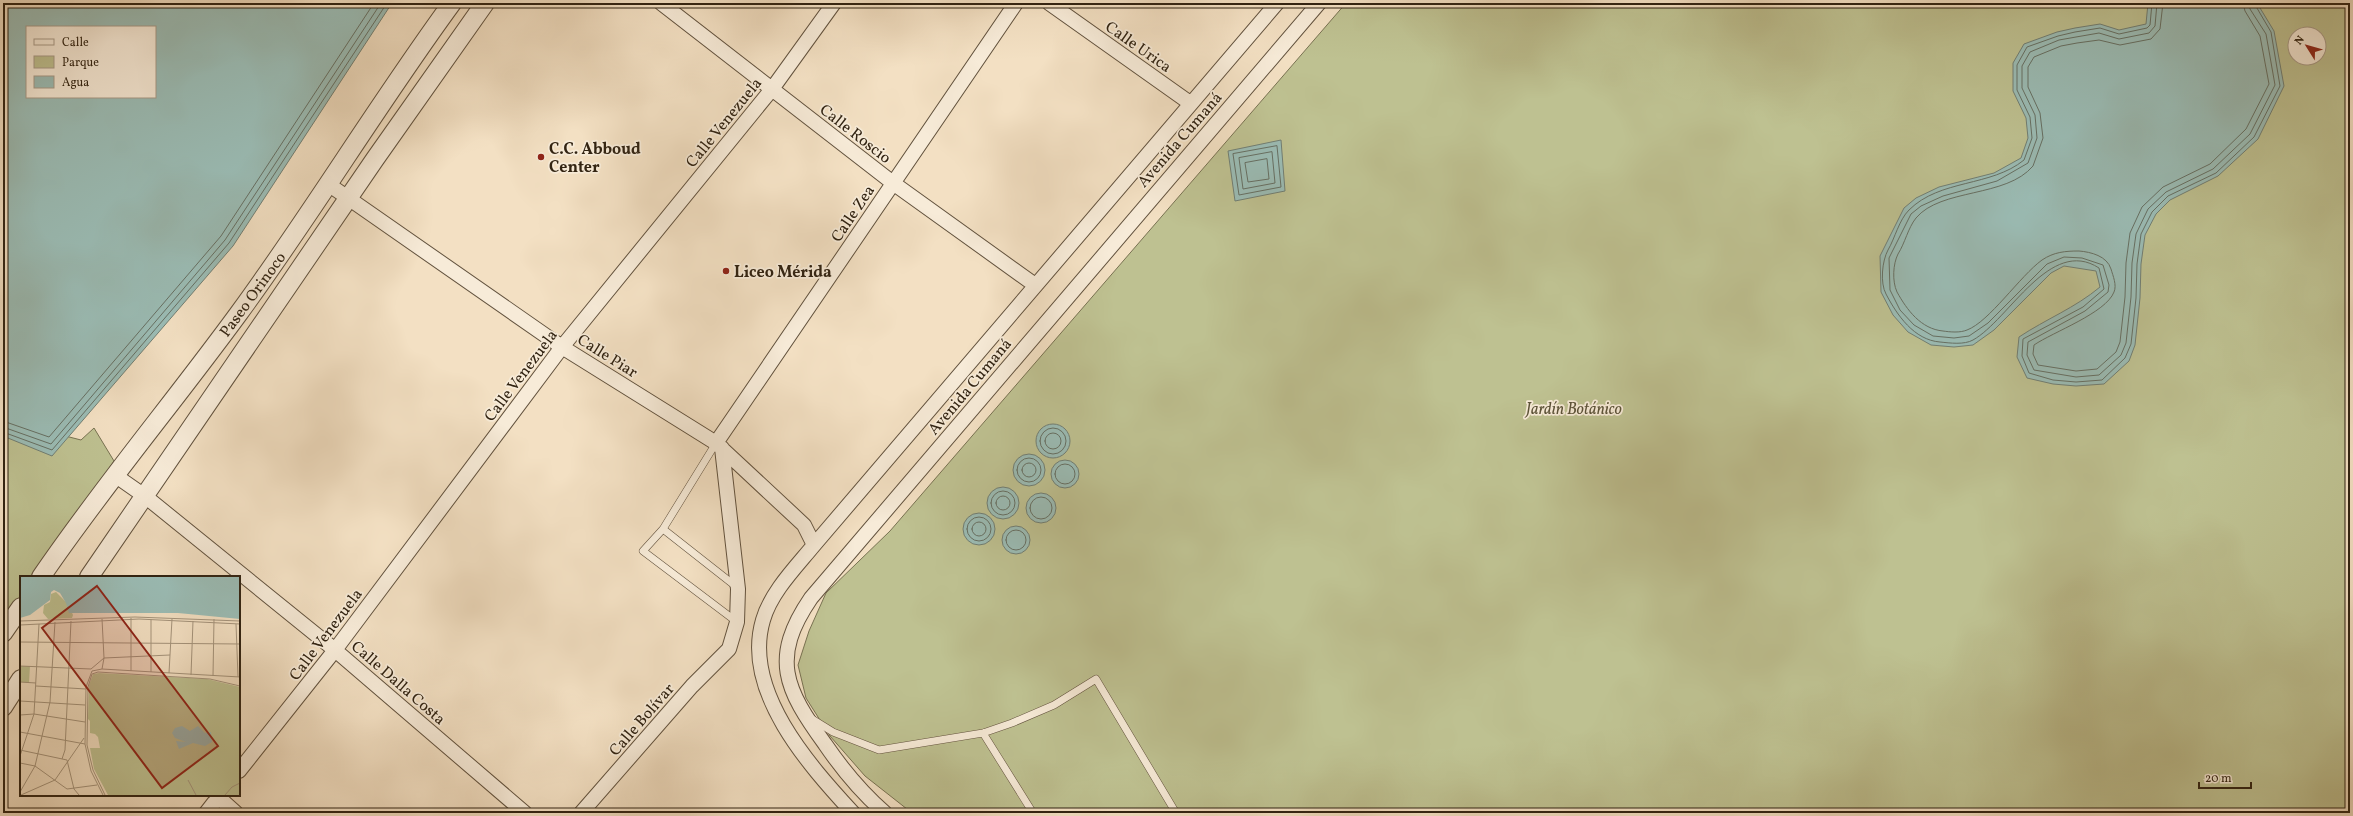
<svg xmlns="http://www.w3.org/2000/svg" width="2353" height="816" viewBox="0 0 2353 816" font-family="Vollkorn,serif">
<style>
.green{fill:#bec191;stroke:#787252;fill-rule:evenodd}
.water{fill:#9bbdb6;stroke:#717f74;fill-rule:evenodd}
.lines{fill:none;stroke-linecap:round;stroke-linejoin:round}
.shore{stroke:#667064;stroke-width:1}
.service-casing{stroke:#62523e;stroke-width:8}
.minor-casing{stroke:#62523e;stroke-width:16}
.tertiary-casing{stroke:#62523e;stroke-width:20}
.service{stroke:#f7ebd8;stroke-width:7}
.minor{stroke:#f7ebd8;stroke-width:14}
.tertiary{stroke:#f7ebd8;stroke-width:18}
.poi-dot{fill:#8f2418;stroke:#f7ebd8;stroke-width:1.5}
.labels{text-anchor:middle;stroke-width:3.5;stroke-linejoin:round;paint-order:stroke}
.street-label{font-size:16px;fill:#312312;stroke:#f7ebd8}
.poi-label{font-size:16px;font-weight:bold;fill:#312312;stroke:#f7ebd8;text-anchor:start}
.park-label{font-size:16px;font-style:italic;fill:#5b5238;stroke:#f7ebd8}
.inset-road{fill:none;stroke:#a5947c;stroke-width:1}
.view{fill:#8f2418;fill-opacity:0.15;stroke:#8f2418;stroke-width:2}
.inset-edge{fill:none;stroke:#312312;stroke-width:2}
</style>
<rect width="100%" height="100%" fill="#f3e0c3"/>
<filter id="stains"><feTurbulence type="fractalNoise" baseFrequency=".005" numOctaves="4"/><feColorMatrix values="0 0 0 0 .2 0 0 0 0 .09 0 0 0 0 .02 0 0 0 .5 -.17"/></filter>
<radialGradient id="worn" r=".72"><stop offset=".6" stop-color="#630" stop-opacity="0"/><stop offset="1" stop-color="#630" stop-opacity=".3"/></radialGradient>
<path class="green" d="M1346,3h1004v810h-1438l-47,-37 -35,-40 -24,-38 -8,-33 11,-34 17,-38 64,-62zM2295,34h24v24h-24z
M3,420l78,20 13,-12 20,33 -78,116h-15v23l-18,27z"/>
<path class="water" d="M3,3h389l-159,243 -181,210 -49,-20zM27,27h128v70h-128z
M2148,3h109l17,28 10,55 -26,53 -40,37 -48,24 -14,14 -11,21 -4,29 -1,34 -5,47 -6,16 -25,23 -28,2 -23,-2 -26,-6 -10,-21 2,-20c27,-18 56,-29 81,-50l-4,-16 -32,-5 -13,7 -57,57 -21,15 -19,2 -23,-2 -23,-13 -15,-17 -12,-23 -1,-36 24,-48 12,-10 23,-11 55,-14 27,-15 7,-20 -2,-20 -13,-27v-28l11,-19 33,-12 18,-4 25,-4 19,6 27,-6z
M1281,140l4,51 -50,10 -7,-50z
M1036 441a17 17 0 1 1 34 0a17 17 0 1 1-34 0Z
M1013 470a16 16 0 1 1 32 0a16 16 0 1 1-32 0Z
M1051 474a14 14 0 1 1 28 0a14 14 0 1 1-28 0Z
M987 503a16 16 0 1 1 32 0a16 16 0 1 1-32 0Z
M1026 508a15 15 0 1 1 30 0a15 15 0 1 1-30 0Z
M963 529a16 16 0 1 1 32 0a16 16 0 1 1-32 0Z
M1002 540a14 14 0 1 1 28 0a14 14 0 1 1-28 0Z"/>
<g class="lines">
<path class="shore" d="M2152,3l-2,22 -3,3 -28,6 -19,-6 -25,4 -17,4 -31,11 -10,18v25l13,27 2,21 -8,22c-33,27 -84,19 -115,50 -10,10 -14,28 -21,40 -6,11 -8,33 -2,44 11,21 28,46 54,48 10,1 24,3 33,-2 36,-20 77,-104 126,-72l5,21 -21,18 -60,32 -1,17 7,17 24,7 23,2 26,-2 23,-22 6,-14 5,-46 1,-34 4,-30 11,-22 16,-16 48,-23 38,-36 26,-51 -9,-54 -17,-29
M2157,3l-2,23 -6,7 -30,6 -20,-6 -23,4 -17,3 -29,12 -8,14v22l13,27 2,23 -9,25 -31,18 -54,15 -22,10 -10,8 -22,44 1,32 10,20 14,15 19,11 21,2 15,-2 19,-13 59,-59 17,-7 18,1 21,7 6,20 -1,7 -23,19 -57,31 -1,13 7,15 42,7 23,-2 22,-20 5,-12 5,-46 1,-34 4,-29 12,-25 18,-17 47,-23 37,-35 25,-49 -9,-51 -16,-25 -1,-6
M2163,3l-3,26 -9,10 -31,6 -21,-5 -22,3 -16,3 -27,11 -6,10v20l12,26 3,25 -10,28c-27,32 -92,22 -117,52 -8,10 -11,25 -18,36 -5,10 -6,27 -1,38 10,18 24,37 46,39 7,1 17,2 24,-1 22,-8 53,-54 75,-70 12,-8 23,-9 37,-9 12,1 28,5 32,18 2,7 6,16 3,23 -8,21 -61,40 -80,53l-1,9 5,11 38,6 21,-2 19,-17 4,-10 5,-45 1,-34 4,-30 12,-26 21,-20 47,-23 36,-35 23,-45 -9,-48 -15,-25 -2,-8
M1277,146l4,41 -42,8 -6,-41z
M1272,152l3,31 -32,6 -4,-31z
M1267,159l2,20 -21,3 -3,-19z
M3,421l46,16 172,-201 153,-233
M3,427l48,17 174,-204 156,-237
M1040 441a13 13 0 1 1 26 0a13 13 0 1 1-26 0Z
M3,432l49,18 177,-207 158,-240
M1045 441a8 8 0 1 1 16 0a8 8 0 1 1-16 0Z
M1017 470a12 12 0 1 1 24 0a12 12 0 1 1-24 0Z
M1022 470a7 7 0 1 1 14 0a7 7 0 1 1-14 0Z
M1055 474a10 10 0 1 1 20 0a10 10 0 1 1-20 0Z
M991 503a12 12 0 1 1 24 0a12 12 0 1 1-24 0Z
M996 503a7 7 0 1 1 14 0a7 7 0 1 1-14 0Z
M1030 508a11 11 0 1 1 22 0a11 11 0 1 1-22 0Z
M967 529a12 12 0 1 1 24 0a12 12 0 1 1-24 0Z
M972 529a7 7 0 1 1 14 0a7 7 0 1 1-14 0Z
M1006 540a10 10 0 1 1 20 0a10 10 0 1 1-20 0Z"/>
<defs>
<path id="service" d="M716,443l-53,86 -20,22 94,71
M663,529l75,59
M812,719l21,13 46,18 104,-17 29,-10 42,-18 42,-26 80,134
M983,733l50,80"/>
<path id="minor" d="M661,3l232,180 142,102
M1049,3l141,100
M328,184l234,163 154,96 88,82 10,20
M716,443l300,-440
M116,476l30,21 189,153 190,163
M239,771l96,-121 227,-303 210,-258 62,-86
M216,795l20,18
M206,813l14,-18
M581,813l111,-127 37,-37 8,-27 1,-33 -16,-141
M853,813c-44,-48 -111,-122 -90,-193 8,-28 33,-53 51,-75l463,-542
M885,813c-23,-20 -43,-44 -60,-69 -40,-55 -55,-86 -14,-146l508,-595"/>
<path id="tertiary" d="M41,577c62,-91 133,-175 198,-264 74,-101 139,-209 213,-310
M89,577l286,-418 110,-156
M3,633l18,-26
M3,707l18,-28"/>
</defs>
<use href="#service" class="service-casing"/>
<use href="#minor" class="minor-casing"/>
<use href="#tertiary" class="tertiary-casing"/>
<use href="#service" class="service"/>
<use href="#minor" class="minor"/>
<use href="#tertiary" class="tertiary"/>
</g>
<g class="poi-dot">
<circle cx="541" cy="157" r="4"/>
<circle cx="726" cy="271" r="4"/>
</g>
<g class="labels">
<g class="street-label">
<text transform="translate(1139 46) rotate(35)" y="6">Calle Urica</text>
<text transform="translate(723 122) rotate(-51)" y="6">Calle Venezuela</text>
<text transform="translate(856 133) rotate(38)" y="6">Calle Roscio</text>
<text transform="translate(1179 139) rotate(-49)" y="6">Avenida Cumaná</text>
<text transform="translate(852 213) rotate(-56)" y="6">Calle Zea</text>
<text transform="translate(252 294) rotate(-54)" y="6">Paseo Orinoco</text>
<text transform="translate(608 355) rotate(32)" y="6">Calle Piar</text>
<text transform="translate(520 375) rotate(-53)" y="6">Calle Venezuela</text>
<text transform="translate(969 386) rotate(-50)" y="6">Avenida Cumaná</text>
<text transform="translate(325 634) rotate(-53)" y="6">Calle Venezuela</text>
<text transform="translate(399 682) rotate(41)" y="6">Calle Dalla Costa</text>
<text transform="translate(641 719) rotate(-49)" y="6">Calle Bolívar</text>
</g>
<g class="poi-label">
<text x="549" y="154">C.C. Abboud<tspan x="549" dy="18">Center</tspan></text>
<text x="734" y="277">Liceo Mérida</text>
</g>
<g class="park-label">
<text x="1574" y="414">Jardín Botánico</text>
</g>
</g>
<g transform="translate(20 576)">
<rect width="220" height="220" fill="#f3e0c3"/>
<path d="M36,16l12,12 5,11 -1,3 -24,1 -5,-6 1,-8 6,-3 1,-8zM0,90h10l-1,17 -9,-1zM79,97l108,6 33,8v108h-132l-14,-26 -4,-21h10l-2,-11 -3,-3 -5,-1v-12l-2,-2 1,-34 4,-11z" fill="#bec191"/>
<path d="M0,1h220v42l-62,-6h-109l-3,-10 -6,-10 -6,-3 -3,2 -1,8 -20,15 -10,3zM162,150l8,5 8,-5 7,7 6,-1 1,10 -7,4 -12,-3 -14,6 -3,-8 10,1 -11,-4 -3,-5 3,-5z" fill="#9bbdb6"/>
<path class="inset-road" d="M111,42v53M82,43l2,39 -2,11M0,45l115,-4 105,4M216,48l2,53M0,49l119,-6 101,5M0,66l220,2M84,82l66,-3M0,90l71,3 13,-11M131,96v-53M149,97l3,-54M171,99l2,-54M193,100l1,-57M0,106l16,1M16,110l50,3M0,125l65,4M0,139l14,-1 51,8M0,156l65,12M0,174l47,10 7,29 5,6M0,180l14,-42 5,-90M42,183l3,-9 6,-129M0,187l15,3 32,23 30,-4M168,204l8,15M0,216l15,-26 15,-64 5,-80M1,219l34,-15 29,-42M83,219l-12,-24 -6,-27 1,-57 6,-16 10,-2 138,8M85,219l-12,-25 -6,-25 1,-58 4,-13 6,-2 112,7 30,7M205,219l7,-8 8,-4"/>
<path class="view" d="M77,10l121,160 -56,42 -120,-160z"/>
<rect width="220" height="220" class="inset-edge"/>
</g>
<rect width="2353" height="816" fill="none" stroke="#f3e0c3" stroke-width="16"/>
<rect x="4" y="4" width="2345" height="808" fill="none" stroke="#312312" stroke-width="2"/>
<rect x="8" y="8" width="2337" height="800" fill="none" stroke="#312312"/>
<rect x="26" y="26" width="130" height="72" fill="#f7ebd8" stroke="#a89b89"/>
<rect x="34" y="39" width="20" height="6" fill="#f7ebd8" stroke="#a89b89"/>
<text x="62" y="46" font-size="12" fill="#312312">Calle</text>
<rect x="34" y="56" width="20" height="12" fill="#bec191" stroke="#a89b89"/>
<text x="62" y="66" font-size="12" fill="#312312">Parque</text>
<rect x="34" y="76" width="20" height="12" fill="#9bbdb6" stroke="#a89b89"/>
<text x="62" y="86" font-size="12" fill="#312312">Agua</text>
<g transform="translate(2307 46) rotate(307)"><circle r="19" fill="#f7ebd8" stroke="#a89b89"/>
<path d="M0-3L7 15L0 10L-7 15Z" fill="#8f2418"/>
<text y="-6" font-size="11" font-weight="bold" text-anchor="middle" fill="#312312">N</text>
</g>
<path d="M2199 782v6h52v-6" fill="none" stroke="#312312" stroke-width="2"/>
<text x="2205" y="782" font-size="12" fill="#312312" stroke="#f7ebd8" stroke-width="3" paint-order="stroke">20 m</text>
<rect width="100%" height="100%" filter="url(#stains)"/>
<rect width="100%" height="100%" fill="url(#worn)"/>
</svg>
